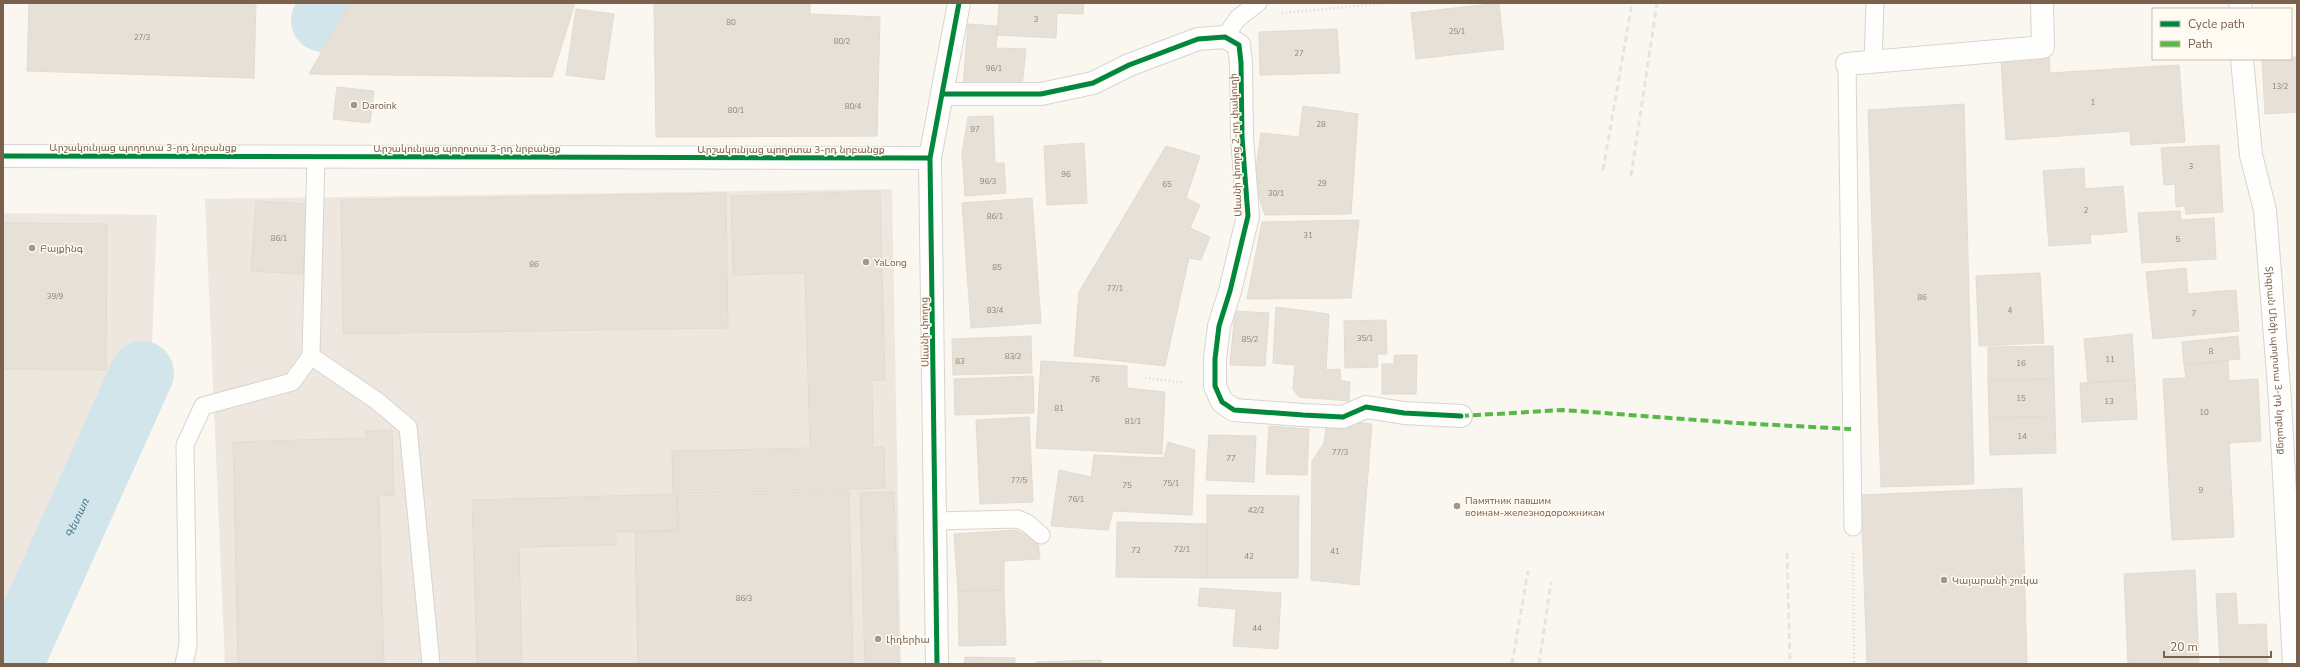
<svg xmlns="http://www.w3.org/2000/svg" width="2300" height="667" viewBox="0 0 2300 667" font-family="'Nunito Sans','Noto Sans Armenian',sans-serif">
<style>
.industrial{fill:#ede7e0}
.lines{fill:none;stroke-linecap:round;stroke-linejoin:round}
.river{stroke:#d1e5ea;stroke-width:64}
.building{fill:#e6e0d7;stroke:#e2dbd2}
.service-casing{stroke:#d9d4cd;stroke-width:19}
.minor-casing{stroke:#d9d4cd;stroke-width:24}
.tertiary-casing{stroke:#d9d4cd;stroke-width:24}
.path{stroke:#dbd6d0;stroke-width:2.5;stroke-dasharray:1 3;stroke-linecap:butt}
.service{stroke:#fefefd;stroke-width:17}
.minor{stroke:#fefefd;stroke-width:22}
.tertiary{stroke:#fefefd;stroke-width:22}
.rail{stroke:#e6e3e7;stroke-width:3;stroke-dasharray:6 4;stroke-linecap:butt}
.quiet{stroke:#58b947;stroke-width:4;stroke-dasharray:8 4;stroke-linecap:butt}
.cycleway-casing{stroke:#fffbf3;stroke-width:8}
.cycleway{stroke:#00873e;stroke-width:5}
.poi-dot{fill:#a69687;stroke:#fffbf3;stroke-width:1.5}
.labels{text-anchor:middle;stroke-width:3;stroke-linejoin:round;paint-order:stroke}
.number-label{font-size:8px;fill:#968372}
.poi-label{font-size:10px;fill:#79614e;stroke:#fffbf3;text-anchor:start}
.street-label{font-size:10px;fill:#79614e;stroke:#fffbf3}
.water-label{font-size:11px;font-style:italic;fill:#47798b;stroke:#fffbf3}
</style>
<rect width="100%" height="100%" fill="#f9f7f0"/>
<path class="industrial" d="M892,189l9,475h-676l-20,-465z
M3,213l154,2 -8,211 -146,209z"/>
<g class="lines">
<g class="river">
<path d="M323,20l10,-17"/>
<path id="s1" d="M11,664l131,-291"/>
</g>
</g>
<path class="building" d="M29,3h227l-2,75 -227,-7z
M350,3h225l-23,74 -243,-3z
M654,3h156v11l70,3 -3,119 -221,1z
M999,3h85l-1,11 -26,-1 -1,25 -59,-3z
M1499,3l5,46 -88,10 -5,-46z
M576,9l38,5 -10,66 -38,-5z
M968,24l30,2 -2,22 30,1 -4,37 -59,1z
M1337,29l3,44 -80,2 -1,-43z
M2291,57h6v55l-32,2 -3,-55h29z
M2049,58l1,15 129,-8 6,77 -54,3 -1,-14 -124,9 -5,-79z
M337,87l37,4 -4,32 -37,-4z
M1964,104l10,380 -93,3 -13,-377z
M1303,106l55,8 -7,100 -86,1 -11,-32 7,-50 38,4z
M993,116l2,47h9l2,30 -41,3 -3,-43 6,-36z
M1084,143l3,60 -40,2 -3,-59z
M2219,145l4,67 -37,2 -1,-8 -9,1 -1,-23 -11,1 -3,-37z
M1166,146l34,10 -14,42 14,7 -10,23 20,9 -9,23 -12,-2 -24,108 -91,-10 5,-64z
M2084,168l1,21 38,-3 4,46 -37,3 1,8 -42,3 -6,-75z
M880,191l5,189h-13l1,67h11l1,41 -212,6 -1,-43 138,-3 -5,-175 -72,2 -2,-79z
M726,193l2,135 -385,6 -2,-134z
M1032,198l9,125 -70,5 -9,-125z
M256,201l52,3 -5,70 -52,-3z
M2180,211l1,9 33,-2 2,41 -74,4 -4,-50z
M1359,220l-8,78 -104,1 15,-77z
M3,223l104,1 -1,146 -103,-1z
M2186,268l2,26 48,-4 3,41 -86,8 -7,-67z
M2040,273l4,70 -65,3 -3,-70z
M1276,307l53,7 -3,56 14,-1 1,12 9,1 -1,19 -50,-4 -6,-8 2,-24 -22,-2z
M1235,311l34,2 -4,53 -35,-1z
M1386,320l1,34h-10l1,13 -33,1 -1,-47z
M2132,334l3,46 -47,3 -4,-44z
M1031,336l1,37 -79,2 -1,-36z
M2238,336l2,23 -56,6 -2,-23z
M2053,346l1,33 -66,1v-33z
M1394,355h23l-1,39h-34v-30h12z
M1041,361l86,5v22l38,4 -3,62 -126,-6z
M2228,361l1,20 29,-2 3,62 -32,2 5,94 -62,3 -9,-161 23,-1 -2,-13z
M1033,376l1,37 -79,2 -1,-36z
M2054,379l1,37 -66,2 -1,-38z
M2135,380l2,39 -55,3 -2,-39z
M2055,416l1,37 -66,2 -1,-37z
M1029,417l4,85 -53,2 -4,-84z
M1327,420l45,4 -13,161 -48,-5 1,-119 12,-18z
M1269,426l40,3 -2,46 -41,-1z
M392,430l2,65 -15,1 5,168h-146l-5,-222 133,-4v-7z
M1209,435l47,1 -2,46 -48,-2z
M1168,442l27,8 -3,65 -79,-4 -5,19 -57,-4 8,-56 32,7 3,-22 70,3z
M2022,488l5,176h-160l-6,-169z
M849,491l4,173h-215l-3,-132 43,-1 -1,-35z
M894,492l5,172h-34l-5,-171z
M677,494l1,36 -62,2v13l-97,2 3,117h-45l-5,-164z
M1207,495l92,1 -1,82h-91z
M1117,522l90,2v54l-91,-1z
M1016,530l22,11 2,18 -36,2v29l-46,1 -4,-57z
M2195,570l4,94h-71l-4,-90z
M1200,588l81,5 -3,56 -45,-3 3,-37 -38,-3z
M1004,590l2,55 -47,1 -1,-55z
M2236,593l2,32 28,-1 2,40h-48l-4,-70z
M965,657l50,1v6h-51z
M1101,660v4h-65v-2z"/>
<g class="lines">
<defs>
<path id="service" d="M1225,37l13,-19 20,-15
M1873,63l2,-60
M1847,64l6,463
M311,356l66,45 31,26 23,237
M935,521l83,-2 9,4 14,12
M184,664l4,-19 -3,-200 18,-39 89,-24 19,-26 5,-200"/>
<g id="minor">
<path d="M2240,3l1,6"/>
<path id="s2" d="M2242,59l9,96 14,55 15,190 14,264"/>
<path d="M1847,64l196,-17 -1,-44"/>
<path d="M942,94h99l52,-11 36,-18 69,-26 27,-2 14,8 2,18 1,74 6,79 -18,75 -11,35 -4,33v27l7,16 12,8 69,5 40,2 23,-10 38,6 57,3"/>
</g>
<path id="tertiary" d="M3,156l927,2
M937,664l-7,-506 29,-155"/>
</defs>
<use href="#service" class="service-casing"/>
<use href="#minor" class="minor-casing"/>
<use href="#tertiary" class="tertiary-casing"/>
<path class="path" d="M1282,13l107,-10
M1145,378l40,5
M1853,553l1,111"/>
<use href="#service" class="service"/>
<use href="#minor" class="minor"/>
<use href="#tertiary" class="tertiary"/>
<path class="rail" d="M1603,170l29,-167
M1631,176l26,-173
M1787,553l3,111
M1512,664l16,-93
M1539,664l12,-82"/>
<path class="quiet" d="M1461,416l102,-6 174,13 114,6"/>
<defs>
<path id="cycleway" d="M942,94h99l52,-11 36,-18 69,-26 27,-2 14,8 2,18 1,74 6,79 -18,75 -11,35 -4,33v27l7,16 12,8 69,5 40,2 23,-10 38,6 57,3
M3,156l927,2
M937,664l-7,-506 29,-155"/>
</defs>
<use href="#cycleway" class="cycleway-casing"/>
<use href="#cycleway" class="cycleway"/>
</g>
<g class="poi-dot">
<circle cx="354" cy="105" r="4"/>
<circle cx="32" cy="248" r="4"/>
<circle cx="866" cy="262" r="4"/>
<circle cx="1457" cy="506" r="4"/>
<circle cx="1944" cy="580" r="4"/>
<circle cx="878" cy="639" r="4"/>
</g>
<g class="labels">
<g class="number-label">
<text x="1036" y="22">3</text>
<text x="731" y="25">80</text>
<text x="1457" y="34">25/1</text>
<text x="142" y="40">27/3</text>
<text x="842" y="44">80/2</text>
<text x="1299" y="56">27</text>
<text x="994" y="71">96/1</text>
<text x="2280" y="89">13/2</text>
<text x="2093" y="105">1</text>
<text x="853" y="109">80/4</text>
<text x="736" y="113">80/1</text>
<text x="1321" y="127">28</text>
<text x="975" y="132">97</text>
<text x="2191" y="169">3</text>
<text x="1066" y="177">96</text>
<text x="988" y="184">96/3</text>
<text x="1322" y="186">29</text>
<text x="1167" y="187">65</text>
<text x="1276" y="196">30/1</text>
<text x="2086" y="213">2</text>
<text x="995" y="219">86/1</text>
<text x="1308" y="238">31</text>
<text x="279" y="241">86/1</text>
<text x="2178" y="242">5</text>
<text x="534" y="267">86</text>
<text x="997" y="270">85</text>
<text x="1115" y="291">77/1</text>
<text x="55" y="299">39/9</text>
<text x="1922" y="300">86</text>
<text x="995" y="313">83/4</text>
<text x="2010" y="313">4</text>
<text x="2194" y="316">7</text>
<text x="1365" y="341">35/1</text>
<text x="1250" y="342">85/2</text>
<text x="2211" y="354">8</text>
<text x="1013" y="359">83/2</text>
<text x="2110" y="362">11</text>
<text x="960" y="364">83</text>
<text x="2021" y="366">16</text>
<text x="1095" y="382">76</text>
<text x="2021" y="401">15</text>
<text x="2109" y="404">13</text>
<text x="1059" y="411">81</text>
<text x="2204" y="415">10</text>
<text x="1133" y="424">81/1</text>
<text x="2022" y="439">14</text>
<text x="1340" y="455">77/3</text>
<text x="1231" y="461">77</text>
<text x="1019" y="483">77/5</text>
<text x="1171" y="486">75/1</text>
<text x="1127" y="488">75</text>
<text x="2201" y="493">9</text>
<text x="1076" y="502">76/1</text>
<text x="1256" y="513">42/2</text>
<text x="1182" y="552">72/1</text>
<text x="1136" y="553">72</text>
<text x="1335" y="554">41</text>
<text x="1249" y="559">42</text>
<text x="744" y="601">86/3</text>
<text x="1257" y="631">44</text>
</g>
<g class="poi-label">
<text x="362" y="109">Daroink</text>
<text x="40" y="252">Բայքինգ</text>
<text x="874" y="266">YaLong</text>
<text x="1465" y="504">Памятник павшим<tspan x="1465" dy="12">воинам-железнодорожникам</tspan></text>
<text x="1952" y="584">Կայարանի շուկա</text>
<text x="886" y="643">Լիդերիա</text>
</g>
<g class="street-label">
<text transform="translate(1235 145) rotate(-92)" y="4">Սևանի փողոց 2-րդ փակուղի</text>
<text x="143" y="151">Արշակունյաց պողոտա 3-րդ նրբանցք</text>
<text x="467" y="152">Արշակունյաց պողոտա 3-րդ նրբանցք</text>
<text x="791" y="153">Արշակունյաց պողոտա 3-րդ նրբանցք</text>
<text transform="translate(924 332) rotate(-91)" y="4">Սևանի փողոց</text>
<text dy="4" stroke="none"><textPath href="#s2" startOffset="304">Տիգրան Մեծի պողոտա 3-րդ նրբանցք</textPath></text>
</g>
<g class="water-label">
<text dy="4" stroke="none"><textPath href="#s1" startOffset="160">Գետառ</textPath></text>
</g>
</g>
<rect width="2300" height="667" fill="none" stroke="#79614e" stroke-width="8"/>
<rect x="2152" y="8" width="140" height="52" fill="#fffbf3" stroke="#c9bdb1"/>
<rect x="2160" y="21" width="20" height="6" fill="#00873e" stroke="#c9bdb1"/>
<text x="2188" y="28" font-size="12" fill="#79614e">Cycle path</text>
<rect x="2160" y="41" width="20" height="6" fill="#58b947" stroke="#c9bdb1"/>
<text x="2188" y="48" font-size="12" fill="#79614e">Path</text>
<path d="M2164 651v6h107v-6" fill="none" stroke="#79614e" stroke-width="2"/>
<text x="2170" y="651" font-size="12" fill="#79614e" stroke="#fffbf3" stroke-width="3" paint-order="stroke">20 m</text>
</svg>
